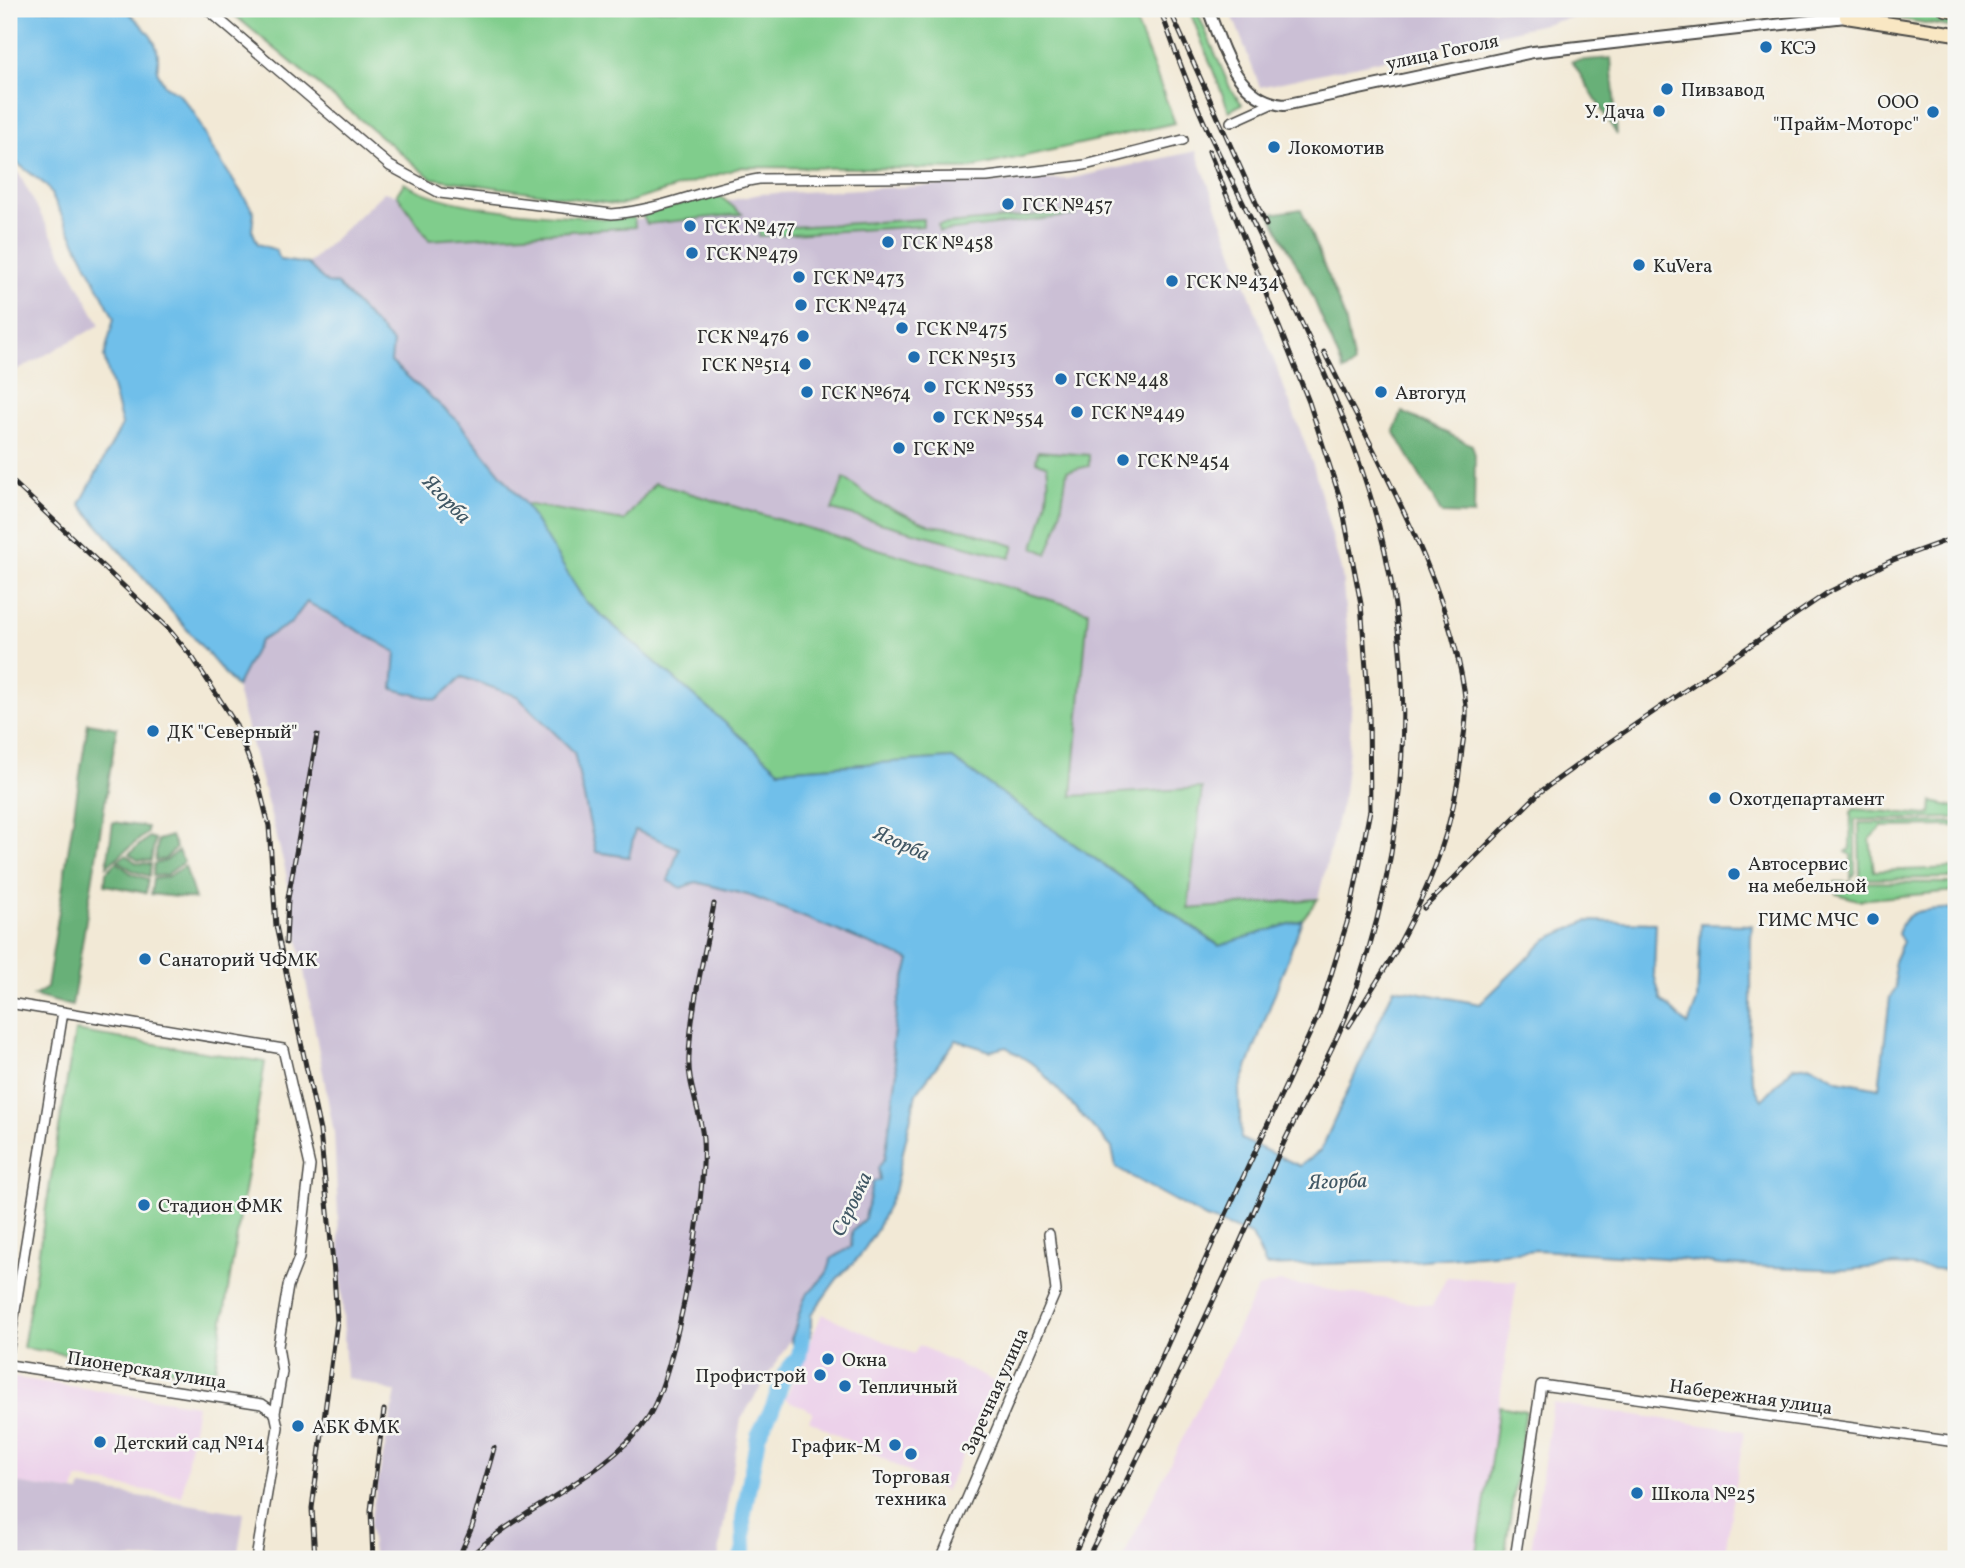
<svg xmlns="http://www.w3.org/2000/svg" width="1965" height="1568" viewBox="0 0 1965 1568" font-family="Vollkorn,serif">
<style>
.built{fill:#ecd1ea}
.industrial{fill:#cbbfd5}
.green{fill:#80cd8c;stroke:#567c5c;stroke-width:2}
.forest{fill:#68b078;stroke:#4a6e52;stroke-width:2}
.water{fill:#70bfea;stroke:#4e758a;stroke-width:2}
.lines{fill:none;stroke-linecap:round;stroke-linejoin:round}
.river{stroke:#70bfea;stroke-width:16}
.minor-casing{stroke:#494845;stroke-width:12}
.tertiary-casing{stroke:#494845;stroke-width:14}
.secondary-casing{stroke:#494845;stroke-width:16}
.minor{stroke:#fff;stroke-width:9}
.tertiary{stroke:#fff;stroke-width:10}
.secondary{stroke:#f9e7c3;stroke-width:12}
.rail-casing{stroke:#2b2b2b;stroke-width:5}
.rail{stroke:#f6f6f2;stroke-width:2.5;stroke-dasharray:8;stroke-linecap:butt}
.poi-dot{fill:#1f6fb2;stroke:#f6f6f2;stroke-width:2.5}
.labels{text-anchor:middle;stroke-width:5;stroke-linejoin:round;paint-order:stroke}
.poi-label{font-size:19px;fill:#2b2b2b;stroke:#f6f6f2;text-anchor:start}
.street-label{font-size:19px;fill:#2b2b2b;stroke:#f6f6f2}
.water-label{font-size:21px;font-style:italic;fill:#405764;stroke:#f6f6f2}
</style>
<rect width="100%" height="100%" fill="#f6f6f2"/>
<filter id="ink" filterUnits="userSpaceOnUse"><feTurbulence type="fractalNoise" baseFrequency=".0143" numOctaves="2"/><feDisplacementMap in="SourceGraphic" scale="14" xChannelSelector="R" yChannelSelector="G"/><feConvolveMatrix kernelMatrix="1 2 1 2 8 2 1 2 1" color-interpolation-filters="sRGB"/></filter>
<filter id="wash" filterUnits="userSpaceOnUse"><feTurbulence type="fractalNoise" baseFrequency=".00686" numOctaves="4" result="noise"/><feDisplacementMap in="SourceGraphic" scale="28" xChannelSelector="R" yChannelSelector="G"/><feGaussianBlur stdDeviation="1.57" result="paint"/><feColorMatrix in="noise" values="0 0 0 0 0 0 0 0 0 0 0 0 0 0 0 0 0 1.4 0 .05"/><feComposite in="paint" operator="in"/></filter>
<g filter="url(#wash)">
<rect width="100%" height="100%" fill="#f2e9d6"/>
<path class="built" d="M1447,1277l70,4 -41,278h-354l136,-271 22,-6 152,24z
M822,1314l92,40 5,-9 80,39 -54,107 -136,-71 4,-8 -28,-13z
M9,1377l188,28 -15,91 -105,-17 -3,13 -65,-10z
M1553,1403l191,28 -20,128h-167l-27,-4z"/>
<path class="industrial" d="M1230,9h381l-351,78z
M1196,151l118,317 28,106 10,109 -2,55 -6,55 -26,106 -131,10 -115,-112 -448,-276 -99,-17 -68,-84 -67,-58 -82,-98 76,-72 63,15 163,15 38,-4 112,-24 308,-15z
M9,167l10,7 81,151 -91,50z
M307,601l90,51 120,44 57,57 22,99 39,-23 44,19 -11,33 28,1 55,14 159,64 -13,46 -5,41 5,25 -12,86 -7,10 2,12 -7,2 -8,36 -13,14 -1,15 -20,12 -2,14 -24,24 -5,23 -9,19 -50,80 -23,140h-344l-5,-33 27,-134 -50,-15 -12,-244 -49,-265 -49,-181 24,-46 31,-18z
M9,1482l71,11 1,-6 163,26 -7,46h-228z"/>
<path class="green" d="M227,9h904l44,114 -209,46 -224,-2 -122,38 -189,-27z
M1189,9h7l35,81 11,14 -13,7z
M1866,9h32l58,9v10l-91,-15z
M404,183c50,30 149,31 208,36l22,-2 1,10 -206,13 -32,-46z
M712,195l9,2 21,17 -95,10 -5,-9z
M1073,212l3,3 -137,17 -1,-7z
M923,219v7l-164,10v-7z
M1038,451l51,4v11l-22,5 -8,52 -12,31 -13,-7c8,-27 18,-53 13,-81l-11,-5z
M844,478l34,25 52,22 36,5 48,16 -4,12 -178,-48z
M655,483l433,128 -16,185 130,-8 -14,121 130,-10 -16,21 -82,26 -269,-188 -172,12 -195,-170 -59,-96 99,17z
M1932,802l24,5v11l-101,2v54l-4,5v-24l-5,-3 4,-3 1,-37 3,-3 73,6 4,-2z
M1956,822v4l-74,1 -12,12 4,32 82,-3v10l-96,1 -1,-56z
M1835,882l121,1v8l-98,9 -21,-6z
M75,1031l190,31 -51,314 -191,-28z
M1499,1406l27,5 -22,148h-28z"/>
<path class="forest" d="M1611,58l6,77 -45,-74z
M1301,209l44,109 9,47 -10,6 -34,-81 -40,-76z
M1402,412l70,33 3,10 -1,60 -32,-1 -48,-83z
M88,723l29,5 -45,278 -38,-10 13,-8z
M113,822l34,5v6l-40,33z
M171,836l5,12 -11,11 -10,2 3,-21z
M149,837l6,2 -4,22 -13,-1 -9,-6z
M178,851l6,11 -18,13 -13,1 1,-12 12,-3z
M126,855l11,8 14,1 -2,12 -16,-5 -15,-11z
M117,862l15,12 16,5 -2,14 -41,-8 1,-13z
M185,866l10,33 -44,-5 2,-15 14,-2z"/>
<path class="water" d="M9,9h117c19,21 37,31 31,62l8,15 13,7 16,19 16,33 44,67 -2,18 6,14 18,6 4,10 28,4 19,19 10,1 56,59 -2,19 66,58 68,84 59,96 195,170 172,-12 268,188 83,-26 -63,170 2,49 59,27 21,-16 73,-162 86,16 67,-65 40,-18 69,2 -2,51 7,26 27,25 9,-24 4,-77 51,1c-3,26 0,52 -1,78 -2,32 -8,68 11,97l31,-33 18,-2 27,15 41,8 11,-91 6,-9 -2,-27 9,-20 -5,-7c7,-29 32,-23 58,-26v363l-60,-6 -49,5 -126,-5 -43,-6 -141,-9 -125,11 -146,5 -14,-31 -46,-17 -90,-50 -4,-20 -76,-82 -30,-19 -16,4 -34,-11 -40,54 -22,98 -18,39 -16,25 -23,23 -26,36v19l-12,22 -8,-17c6,-12 9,-35 15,-43 11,-15 23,-18 25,-37l20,-12 1,-15 13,-14 8,-36 7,-2 -2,-12 7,-10 12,-86 -5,-25 5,-41 13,-46 -159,-64 -55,-14 -15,6 -13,-7 11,-33 -44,-18 -6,27 -33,-5 -22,-100 -57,-56 -55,-19 -25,23 -44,-11 3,-37 -89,-50 -16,21 -31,18 -24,46 -156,-183 42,-79 -18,-68 10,-39 -67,-132 -38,-29z"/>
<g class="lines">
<path class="river" d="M740,1559l4,-9 -1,-32 15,-82 15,-29 12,-34 14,-17 3,-19"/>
</g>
</g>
<g filter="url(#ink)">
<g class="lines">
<defs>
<path id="minor" d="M207,9l183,157 50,27 172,21c51,-4 97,-27 147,-35l228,-2 98,-12 98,-25
M1231,122l40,-18
M9,1003l54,9 -54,336
M63,1012l220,37 27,117 -11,92 -11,28 -10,60 4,26 -7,41 3,14 -22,132
M9,1365l253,39 13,9
M941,1559l115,-268 -7,-57
M1515,1559l26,-174 415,57"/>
<path id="tertiary" d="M1208,9c15,39 28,91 76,96l249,-53 313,-35"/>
<path id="secondary" d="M1846,9v8l110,17
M1945,9l11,2"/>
</defs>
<use href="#minor" class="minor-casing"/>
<use href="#tertiary" class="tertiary-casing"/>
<use href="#secondary" class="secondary-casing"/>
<use href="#minor" class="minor"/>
<use href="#tertiary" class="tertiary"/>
<use href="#secondary" class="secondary"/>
<defs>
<path id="rail" d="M1173,17l93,208
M1324,352c51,104 131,239 142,354 1,14 -2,29 -4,43 -7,77 -31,137 -68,204
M9,478l157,148 27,32 42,65 24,63 10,40 7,100 44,205 14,142 3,48 -25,187 3,51
M1424,908l116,-116 58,-42 229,-157 66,-33 63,-23
M286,943l2,-45 29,-163
M1349,1026l50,-80
M373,1559l-2,-49 13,-100
M458,1559l14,-32 22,-79
M468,1559c52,-52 137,-80 179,-140 30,-44 60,-225 56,-280 -2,-28 -16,-54 -14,-83 2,-51 16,-103 25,-152
M1072,1559l142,-319 105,-226 31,-101 20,-103 -1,-103 -8,-103 -20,-103 -32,-99 -100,-251
M1087,1559c68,-134 134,-269 193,-408 20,-45 48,-89 66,-135 64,-166 77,-353 23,-524 -39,-126 -104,-241 -160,-359 -19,-40 -34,-83 -49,-124"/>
</defs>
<use href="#rail" class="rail-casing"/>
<use href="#rail" class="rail"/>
</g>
</g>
<g class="poi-dot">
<circle cx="1766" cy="47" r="7"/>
<circle cx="1667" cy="89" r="7"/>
<circle cx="1659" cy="111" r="7"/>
<circle cx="1933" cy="112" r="7"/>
<circle cx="1274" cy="147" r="7"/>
<circle cx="1008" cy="204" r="7"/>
<circle cx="690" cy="226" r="7"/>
<circle cx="888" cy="242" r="7"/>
<circle cx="692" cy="253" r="7"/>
<circle cx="1639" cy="265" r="7"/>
<circle cx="799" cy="277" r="7"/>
<circle cx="1172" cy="281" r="7"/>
<circle cx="801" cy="305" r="7"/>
<circle cx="902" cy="328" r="7"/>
<circle cx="803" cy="336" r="7"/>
<circle cx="914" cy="357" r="7"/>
<circle cx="805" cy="364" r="7"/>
<circle cx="1061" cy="379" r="7"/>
<circle cx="930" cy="387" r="7"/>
<circle cx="807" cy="392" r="7"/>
<circle cx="1381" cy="392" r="7"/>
<circle cx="1077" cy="412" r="7"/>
<circle cx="939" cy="417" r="7"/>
<circle cx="899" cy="448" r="7"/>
<circle cx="1123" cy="460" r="7"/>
<circle cx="153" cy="731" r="7"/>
<circle cx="1715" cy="798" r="7"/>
<circle cx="1734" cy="874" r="7"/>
<circle cx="1873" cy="919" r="7"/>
<circle cx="145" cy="959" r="7"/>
<circle cx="144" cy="1205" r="7"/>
<circle cx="828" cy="1359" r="7"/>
<circle cx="820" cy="1375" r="7"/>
<circle cx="845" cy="1386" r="7"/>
<circle cx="298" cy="1426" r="7"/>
<circle cx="100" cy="1442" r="7"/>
<circle cx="895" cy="1445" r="7"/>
<circle cx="911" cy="1454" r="7"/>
<circle cx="1637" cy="1493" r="7"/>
</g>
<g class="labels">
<g class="poi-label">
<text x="1780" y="54">КСЭ</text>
<text x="1681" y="96">Пивзавод</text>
<text x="1919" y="108" text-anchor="end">ООО<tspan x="1919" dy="22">"Прайм-Моторс"</tspan></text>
<text x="1645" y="118" text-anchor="end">У. Дача</text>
<text x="1288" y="154">Локомотив</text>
<text x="1022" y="211">ГСК №457</text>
<text x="704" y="233">ГСК №477</text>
<text x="902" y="249">ГСК №458</text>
<text x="706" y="260">ГСК №479</text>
<text x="1653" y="272">KuVera</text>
<text x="813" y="284">ГСК №473</text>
<text x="1186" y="288">ГСК №434</text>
<text x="815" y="312">ГСК №474</text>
<text x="916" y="335">ГСК №475</text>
<text x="789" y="343" text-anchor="end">ГСК №476</text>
<text x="928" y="364">ГСК №513</text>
<text x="791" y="371" text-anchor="end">ГСК №514</text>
<text x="1075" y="386">ГСК №448</text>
<text x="944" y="394">ГСК №553</text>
<text x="821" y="399">ГСК №674</text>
<text x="1395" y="399">Автогуд</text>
<text x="1091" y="419">ГСК №449</text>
<text x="953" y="424">ГСК №554</text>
<text x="913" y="455">ГСК №</text>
<text x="1137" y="467">ГСК №454</text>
<text x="167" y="738">ДК "Северный"</text>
<text x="1729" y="805">Охотдепартамент</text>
<text x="1748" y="870">Автосервис<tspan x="1748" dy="22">на мебельной</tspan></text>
<text x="1859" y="926" text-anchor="end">ГИМС МЧС</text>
<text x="159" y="966">Санаторий ЧФМК</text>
<text x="158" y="1212">Стадион ФМК</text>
<text x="842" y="1366">Окна</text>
<text x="806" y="1382" text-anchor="end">Профистрой</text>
<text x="859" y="1393">Тепличный</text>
<text x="312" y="1433">АБК ФМК</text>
<text x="114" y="1449">Детский сад №14</text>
<text x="881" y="1452" text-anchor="end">График-М</text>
<text x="911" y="1483" text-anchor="middle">Торговая<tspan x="911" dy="22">техника</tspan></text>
<text x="1651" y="1500">Школа №25</text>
</g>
<g class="street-label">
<text transform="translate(1442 51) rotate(-12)" y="7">улица Гоголя</text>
<text transform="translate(147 1369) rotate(9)" y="7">Пионерская улица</text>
<text transform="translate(994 1391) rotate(-66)" y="7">Заречная улица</text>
<text transform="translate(1751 1396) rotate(8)" y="7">Набережная улица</text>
</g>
<g class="water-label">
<text transform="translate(447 499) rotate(46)" y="7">Ягорба</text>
<text transform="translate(902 843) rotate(24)" y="7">Ягорба</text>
<text transform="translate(1338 1181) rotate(-2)" y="7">Ягорба</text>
<text transform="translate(851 1204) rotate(-65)" y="7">Серовка</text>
</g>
</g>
<rect width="1965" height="1568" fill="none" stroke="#f6f6f2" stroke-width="35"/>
</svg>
